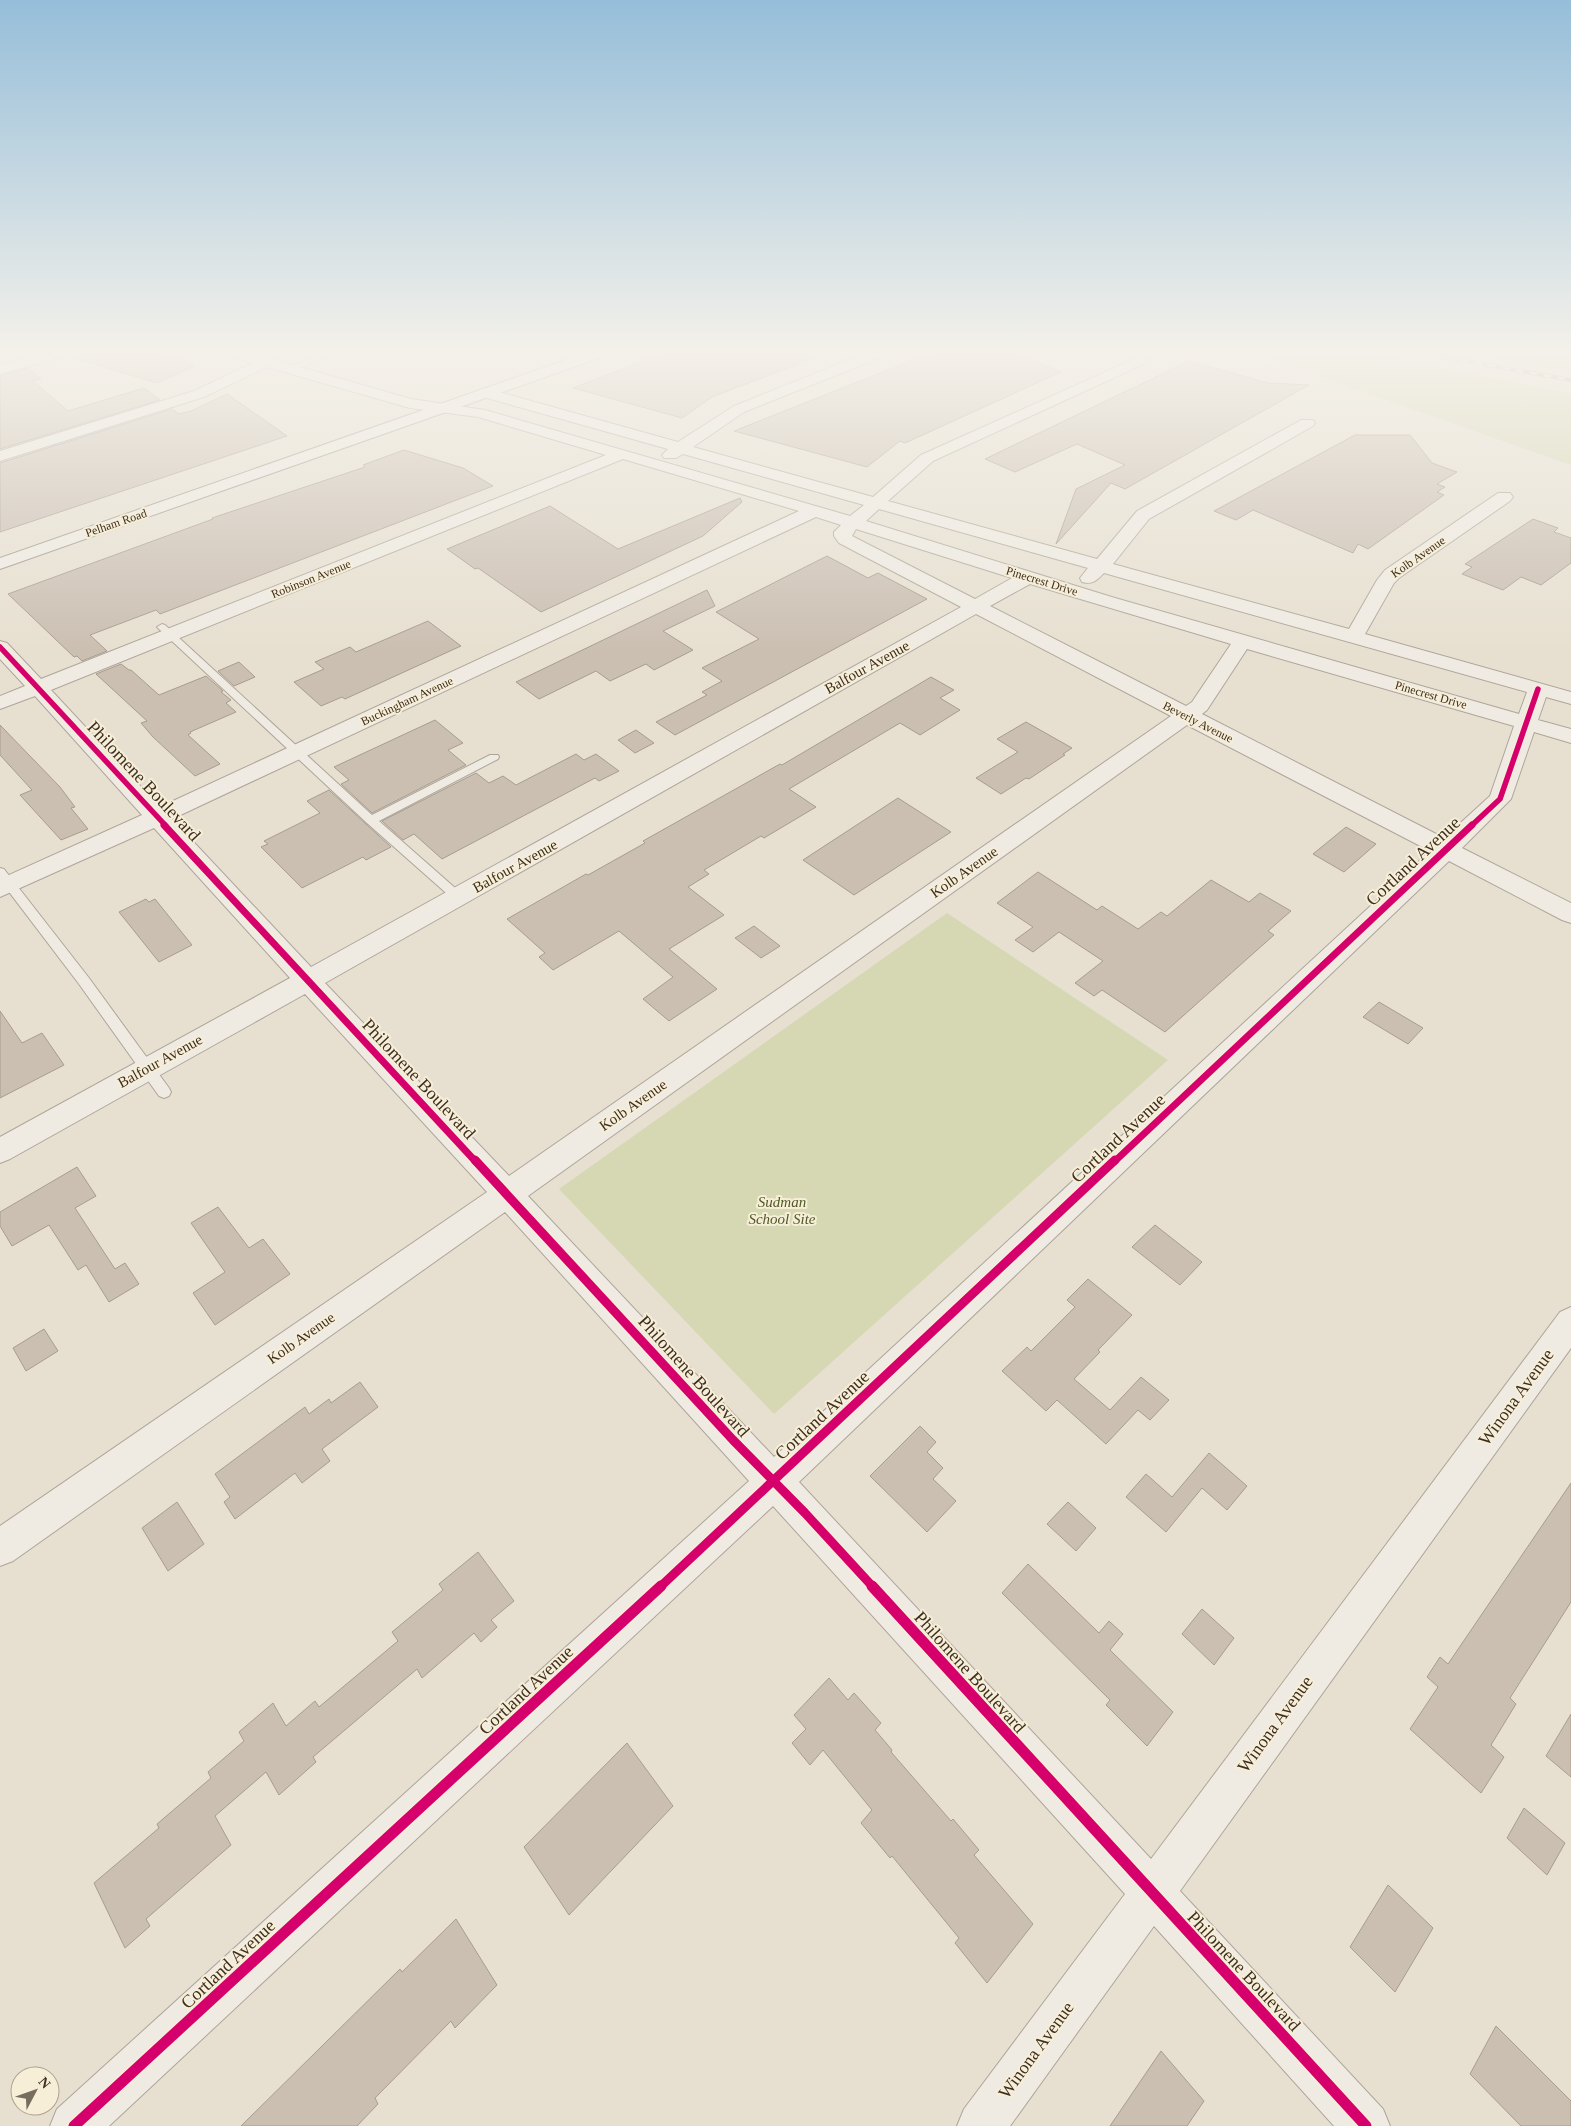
<svg xmlns="http://www.w3.org/2000/svg" width="1571" height="2126" viewBox="0 0 1571 2126" font-family="Georgia,serif">
<style>
.green{fill:#d6d7b3}
.building{fill:#cbbfb2;stroke:#a89c90}
.lines{fill:none;stroke-linecap:round;stroke-linejoin:round}
.lane-casing{stroke:#ada599;stroke-width:2}
.street-casing{stroke:#ada599;stroke-width:2}
.secondary-casing{stroke:#9c958a;stroke-width:2}
.lane{fill:#efebe3;fill-rule:evenodd}
.street{fill:#efebe3;fill-rule:evenodd}
.secondary{fill:#efebe3;fill-rule:evenodd}
.rail-casing{stroke:#afaaa2;stroke-width:4}
.rail{stroke:#f7eed8;stroke-width:2.5;stroke-dasharray:7;stroke-linecap:butt}
.cycleway-far3-casing{stroke:#f7eed8;stroke-width:8}
.cycleway-far2-casing{stroke:#f7eed8;stroke-width:10}
.cycleway-far1-casing{stroke:#f7eed8;stroke-width:12}
.cycleway-casing{stroke:#f7eed8;stroke-width:14}
.cycleway-far3{stroke:#d6006c;stroke-width:5.5}
.cycleway-far2{stroke:#d6006c;stroke-width:7}
.cycleway-far1{stroke:#d6006c;stroke-width:9}
.cycleway{stroke:#d6006c;stroke-width:11}
.labels{text-anchor:middle;stroke-width:4;stroke-linejoin:round;paint-order:stroke}
.far-street-label{font-size:12px;fill:#3d2e20;stroke:#f7eed8}
.street-label{font-size:15px;fill:#3d2e20;stroke:#f7eed8}
.park-label{font-size:15px;font-style:italic;fill:#4d5a26;stroke:#f7eed8}
.near-street-label{font-size:18px;fill:#3d2e20;stroke:#f7eed8}
</style>
<rect width="100%" height="100%" fill="#e7e0d1"/>
<path class="green" d="M1252,353h118l201,41v71z
M1462,353h109v19z
M947,913l221,147 -394,354 -215,-225z"/>
<path class="building" d="M74,353h85l36,13 -38,17 -83,-25z
M664,353h158v2l-110,42 -30,21 -109,-30z
M931,353h81l49,19 -156,71 -5,-2 -33,26 -133,-36z
M1189,361l79,22 41,2 -184,104 -14,-6 -55,61 20,-55 49,-24 -48,-21 -62,28 -30,-13z
M28,368l13,11 -8,2 35,30 76,-23 16,12 -160,49v-73z
M227,394l60,42 -287,96v-69l172,-54 7,5 12,-3z
M1355,435h55l22,28 25,9 -20,12 8,3 -8,5 7,3 -76,54 -10,-5 -5,9 -100,-43 -17,10 -22,-9z
M404,450l59,18 30,18 -333,128 -4,-4 -66,25 17,16 -25,10 -5,-5 -3,1 -66,-63 205,-75 -1,-1 153,-51 -2,-2z
M740,498l2,4 -39,34 -162,76 -63,-44 -3,1 -28,-20 103,-43 68,43z
M1533,519l25,9 -4,4 17,6v25l-30,22 -20,-8 -18,13 -41,-16 10,-7 -7,-3z
M827,556l41,22 10,-5 49,26 -252,136 -19,-13 51,-27 -5,-3 20,-11 -20,-13 57,-29 -43,-27z
M707,590l8,16 -52,25 30,19 -39,20 -8,-6 -36,17 -14,-10 -57,28 -23,-17z
M428,621l33,25 -116,53 -3,-2 -21,9 -27,-24 30,-13 -9,-7 35,-15 6,5z
M239,662l16,15 -21,9 -16,-15z
M121,664l8,6h2l28,25 47,-19 17,15 -2,1 10,8 -5,3 10,9 -46,20 1,1 -3,2 32,29 -25,12 -42,-39 -12,-14 6,-2 -51,-47z
M931,677l23,13 -14,8 20,12 -40,25 -20,-12 -111,66 27,18 -52,31 -3,-2 -57,34 5,4 -21,13 36,28 -55,34 48,40 -48,32 -26,-22 30,-22 -54,-46 -66,39 -14,-13 6,-4 -38,-34 79,-45 2,1 57,-32 -2,-2 137,-77 2,1z
M435,720l28,23 -15,7 18,15 -94,48 -31,-29 8,-4 -15,-13z
M1026,722l46,26 -9,6 2,1 -36,24 -3,-1 -25,16 -25,-16 42,-26 -21,-13z
M0,725l60,62 15,20 -4,1 17,21 -27,11 -41,-45 12,-5 -32,-35z
M636,730l18,13 -19,10 -17,-13z
M576,754l8,6 12,-6 23,17 -20,10 -4,-3 -153,81 -28,-25 -11,6 -21,-19 94,-48 13,10 14,-7 13,9z
M329,790l62,57 -25,13 -3,-3 -61,31 -41,-41 7,-3 -4,-3 56,-28 -13,-12z
M898,798l53,34 -97,63 -51,-35z
M1346,827l30,17 -32,28 -31,-18z
M1038,872l59,38 5,-4 36,23 23,-17 6,4 44,-36 38,22 11,-9 31,18 -23,20 6,4 -109,97 -63,-42 -8,6 -19,-13 28,-22 -44,-29 -26,20 -18,-12 18,-13 -36,-24z
M146,899l3,3 6,-3 37,46 -33,17 -40,-50z
M754,926l26,20 -19,12 -26,-20z
M1379,1002l44,26 -15,16 -45,-27z
M0,1011l22,32 20,-10 22,32 -64,33z
M77,1167l19,29 -21,12 40,61 10,-6 14,21 -30,18 -23,-37 -8,5 -29,-45 -37,21 -12,-20v-14z
M218,1207l31,41 14,-9 27,35 -75,51 -22,-32 32,-21 -34,-49z
M1155,1225l47,37 -22,23 -48,-38z
M1088,1279l44,36 -34,35 2,2 -26,27 36,31 31,-33 28,23 -19,20 -12,-10 -32,34 -49,-44 -11,11 -44,-40 25,-24 4,4 44,-44 -8,-7z
M44,1329l14,22 -32,20 -13,-23z
M360,1382l18,25 -56,42 8,12 -28,22 -7,-10 -60,46 -11,-17 6,-5 -15,-23 90,-67 4,7 20,-15 2,4z
M920,1426l16,16 -9,10 16,16 -10,11 23,22 -29,31 -57,-56z
M1209,1453l38,33 -20,24 -25,-22 -36,44 -40,-35 20,-23 26,23z
M1571,1483v119l-61,96 6,6 -25,41 13,12 -23,36 -71,-64 28,-42 -11,-10 13,-20 8,7z
M177,1502l27,42 -36,27 -26,-43z
M1068,1502l28,26 -20,23 -29,-27z
M478,1552l36,49 -23,19 6,7 -16,15 -7,-9 -52,45 -5,-9 -104,88 3,5 -37,33 -13,-23 -51,44 16,29 -85,74 4,7 -25,22 -31,-65 65,-55 -2,-4 54,-46 -3,-6 36,-31 -5,-9 34,-29 13,23 29,-25 4,6 79,-66 -6,-9 51,-42 -4,-6z
M1028,1564l71,69 10,-12 14,13 -13,16 63,62 -26,34 -41,-41 4,-5 -108,-107z
M1202,1609l32,29 -20,27 -32,-31z
M829,1678l19,22 6,-7 27,30 -6,7 17,20 -1,2 60,69 2,-2 26,31 -5,5 59,69 -46,59 -32,-40 4,-5 -67,-82 -2,2 -29,-35 11,-13 -49,-60 -13,15 -18,-22 14,-14 -12,-14z
M1571,1714v63l-25,-21z
M627,1743l46,63 -104,109 -45,-68z
M1524,1808l41,35 -18,32 -40,-37z
M1388,1885l45,43 -38,64 -45,-45z
M456,1919l41,66 -42,43 -4,-7 -76,77 3,6 -21,22h-116l159,-157 2,3z
M1496,2026l75,75v25h-50l-51,-52z
M1161,2051l43,50 -17,25h-77z"/>
<g class="lines">
<defs>
<path id="lane" d="M324,353h10l-42,18 -7,-2z
M162,624l3,1 207,190 118,-60h8l1,2 -1,2 -119,62 83,73 2,3 -2,3h-8l-87,-77 -208,-194 -2,-2z
M0,868l4,1 85,109 80,110 2,4 -2,4 -5,2 -5,-2 -80,-112 -79,-104z"/>
<path id="street" d="M44,353h23l-2,3 -65,18v-9z
M228,353h23l160,46 74,11 365,106 14,-11 -181,-51 -7,4h-12l-2,-3 6,-6 -188,-53 -3,-3 3,-3 5,-2 193,54 56,-36 132,-53h20l-2,3 -140,56 -51,35 180,50 48,-42 220,-99 5,1 2,3 -2,3 -213,98 -45,40 209,58 40,-48 164,-91h12l2,3 -2,3 -164,93 -36,45 236,65 28,-49 8,-10 113,-77h12l3,4 -3,4 -111,77 -5,5 -29,51 206,58v12l-25,-7 -8,23 33,9v14l-37,-11 -23,67 -49,49 109,55v20l-9,-3 -113,-59 -650,621 352,377 409,-547 11,-5v41l-391,543 203,218 7,17h-56l-180,-200 -144,200h-53l7,-17 161,-215 -352,-388 -664,620h-59l7,-17 692,-628 -244,-269 -492,349 -13,5v-40l487,-334 -182,-198 -295,165 -10,4v-26l290,-159 -136,-150 -154,69v-18l142,-64 -107,-119 -35,13v-13l25,-10 -25,-27v-18l7,2 34,36 565,-224 -128,-38 -68,-9 -143,-41 -63,30 -204,64v-10l194,-60 59,-28 -23,-7zM623,459l176,52 -639,296 -109,-117zM879,509l209,59 -8,10 2,4c11,3 15,-2 22,-9l423,119 -8,22 -404,-116 -249,-77zM816,517l25,8 -7,7v4l5,7 122,64 -650,360 -139,-148zM856,529l156,49 -37,21 -123,-63zM1030,584l201,60 -39,58 -6,4 -196,-100zM976,614l195,102 -662,460 -184,-193zM1247,649l267,77 -24,70 -46,42 -242,-124 5,-4zM1187,725l243,126 -656,606 -246,-261z"/>
<path id="secondary" d="M586,353h21l-2,3 -605,213v-11z"/>
</defs>
<use href="#lane" class="lane-casing"/>
<use href="#street" class="street-casing"/>
<use href="#secondary" class="secondary-casing"/>
<use href="#lane" class="lane"/>
<use href="#street" class="street"/>
<use href="#secondary" class="secondary"/>
<defs>
<path id="rail" d="M1420,353l151,27"/>
</defs>
<use href="#rail" class="rail-casing"/>
<use href="#rail" class="rail"/>
<defs>
<path id="cycleway-far3" d="M0,647l166,179
M1471,826l29,-27 38,-110"/>
<path id="cycleway-far2" d="M164,825l312,337
M1114,1162l358,-337"/>
<path id="cycleway-far1" d="M475,1160l258,280 72,73 68,74
M660,1587l455,-427"/>
<path id="cycleway" d="M872,1586l494,540
M74,2126l587,-540"/>
</defs>
<use href="#cycleway-far3" class="cycleway-far3-casing"/>
<use href="#cycleway-far2" class="cycleway-far2-casing"/>
<use href="#cycleway-far1" class="cycleway-far1-casing"/>
<use href="#cycleway" class="cycleway-casing"/>
<use href="#cycleway-far3" class="cycleway-far3"/>
<use href="#cycleway-far2" class="cycleway-far2"/>
<use href="#cycleway-far1" class="cycleway-far1"/>
<use href="#cycleway" class="cycleway"/>
</g>
<linearGradient id="sky" x2="0" y2="1"><stop stop-color="#96bed9"/><stop offset="0.54" stop-color="#f4f1ea"/><stop offset="1" stop-color="#f4f1ea" stop-opacity="0"/></linearGradient>
<rect width="1571" height="651" fill="url(#sky)"/>
<g class="labels">
<g class="far-street-label">
<text transform="translate(116 523) rotate(-19)" y="4">Pelham Road</text>
<text transform="translate(1418 557) rotate(-35)" y="4">Kolb Avenue</text>
<text transform="translate(311 579) rotate(-22)" y="4">Robinson Avenue</text>
<text transform="translate(1042 581) rotate(17)" y="4">Pinecrest Drive</text>
<text transform="translate(1431 695) rotate(16)" y="4">Pinecrest Drive</text>
<text transform="translate(407 701) rotate(-25)" y="4">Buckingham Avenue</text>
<text transform="translate(1198 722) rotate(27)" y="4">Beverly Avenue</text>
</g>
<g class="street-label">
<text transform="translate(867 667) rotate(-29)" y="5">Balfour Avenue</text>
<text transform="translate(515 866) rotate(-29)" y="5">Balfour Avenue</text>
<text transform="translate(964 872) rotate(-35)" y="5">Kolb Avenue</text>
<text transform="translate(160 1061) rotate(-29)" y="5">Balfour Avenue</text>
<text transform="translate(633 1105) rotate(-35)" y="5">Kolb Avenue</text>
<text transform="translate(301 1338) rotate(-35)" y="5">Kolb Avenue</text>
</g>
<g class="park-label">
<text x="782" y="1207">Sudman<tspan x="782" dy="17">School Site</tspan></text>
</g>
<g class="near-street-label">
<text transform="translate(144 781) rotate(47)" y="6">Philomene Boulevard</text>
<text transform="translate(1413 861) rotate(-43)" y="6">Cortland Avenue</text>
<text transform="translate(419 1079) rotate(47)" y="6">Philomene Boulevard</text>
<text transform="translate(1118 1138) rotate(-43)" y="6">Cortland Avenue</text>
<text transform="translate(694 1376) rotate(48)" y="6">Philomene Boulevard</text>
<text transform="translate(1516 1397) rotate(-54)" y="6">Winona Avenue</text>
<text transform="translate(822 1415) rotate(-43)" y="6">Cortland Avenue</text>
<text transform="translate(970 1672) rotate(48)" y="6">Philomene Boulevard</text>
<text transform="translate(526 1690) rotate(-43)" y="6">Cortland Avenue</text>
<text transform="translate(1275 1724) rotate(-54)" y="6">Winona Avenue</text>
<text transform="translate(228 1964) rotate(-43)" y="6">Cortland Avenue</text>
<text transform="translate(1244 1971) rotate(47)" y="6">Philomene Boulevard</text>
<text transform="translate(1036 2050) rotate(-54)" y="6">Winona Avenue</text>
</g>
</g>
<g transform="translate(35 2091) rotate(49)"><circle r="24" fill="#f7eed8" stroke="#ada18e"/>
<path d="M0-4L9 19L0 12L-9 19Z" fill="#786c5e"/>
<text y="-8" font-size="14" font-weight="bold" text-anchor="middle" fill="#3d2e20">N</text>
</g>
</svg>
